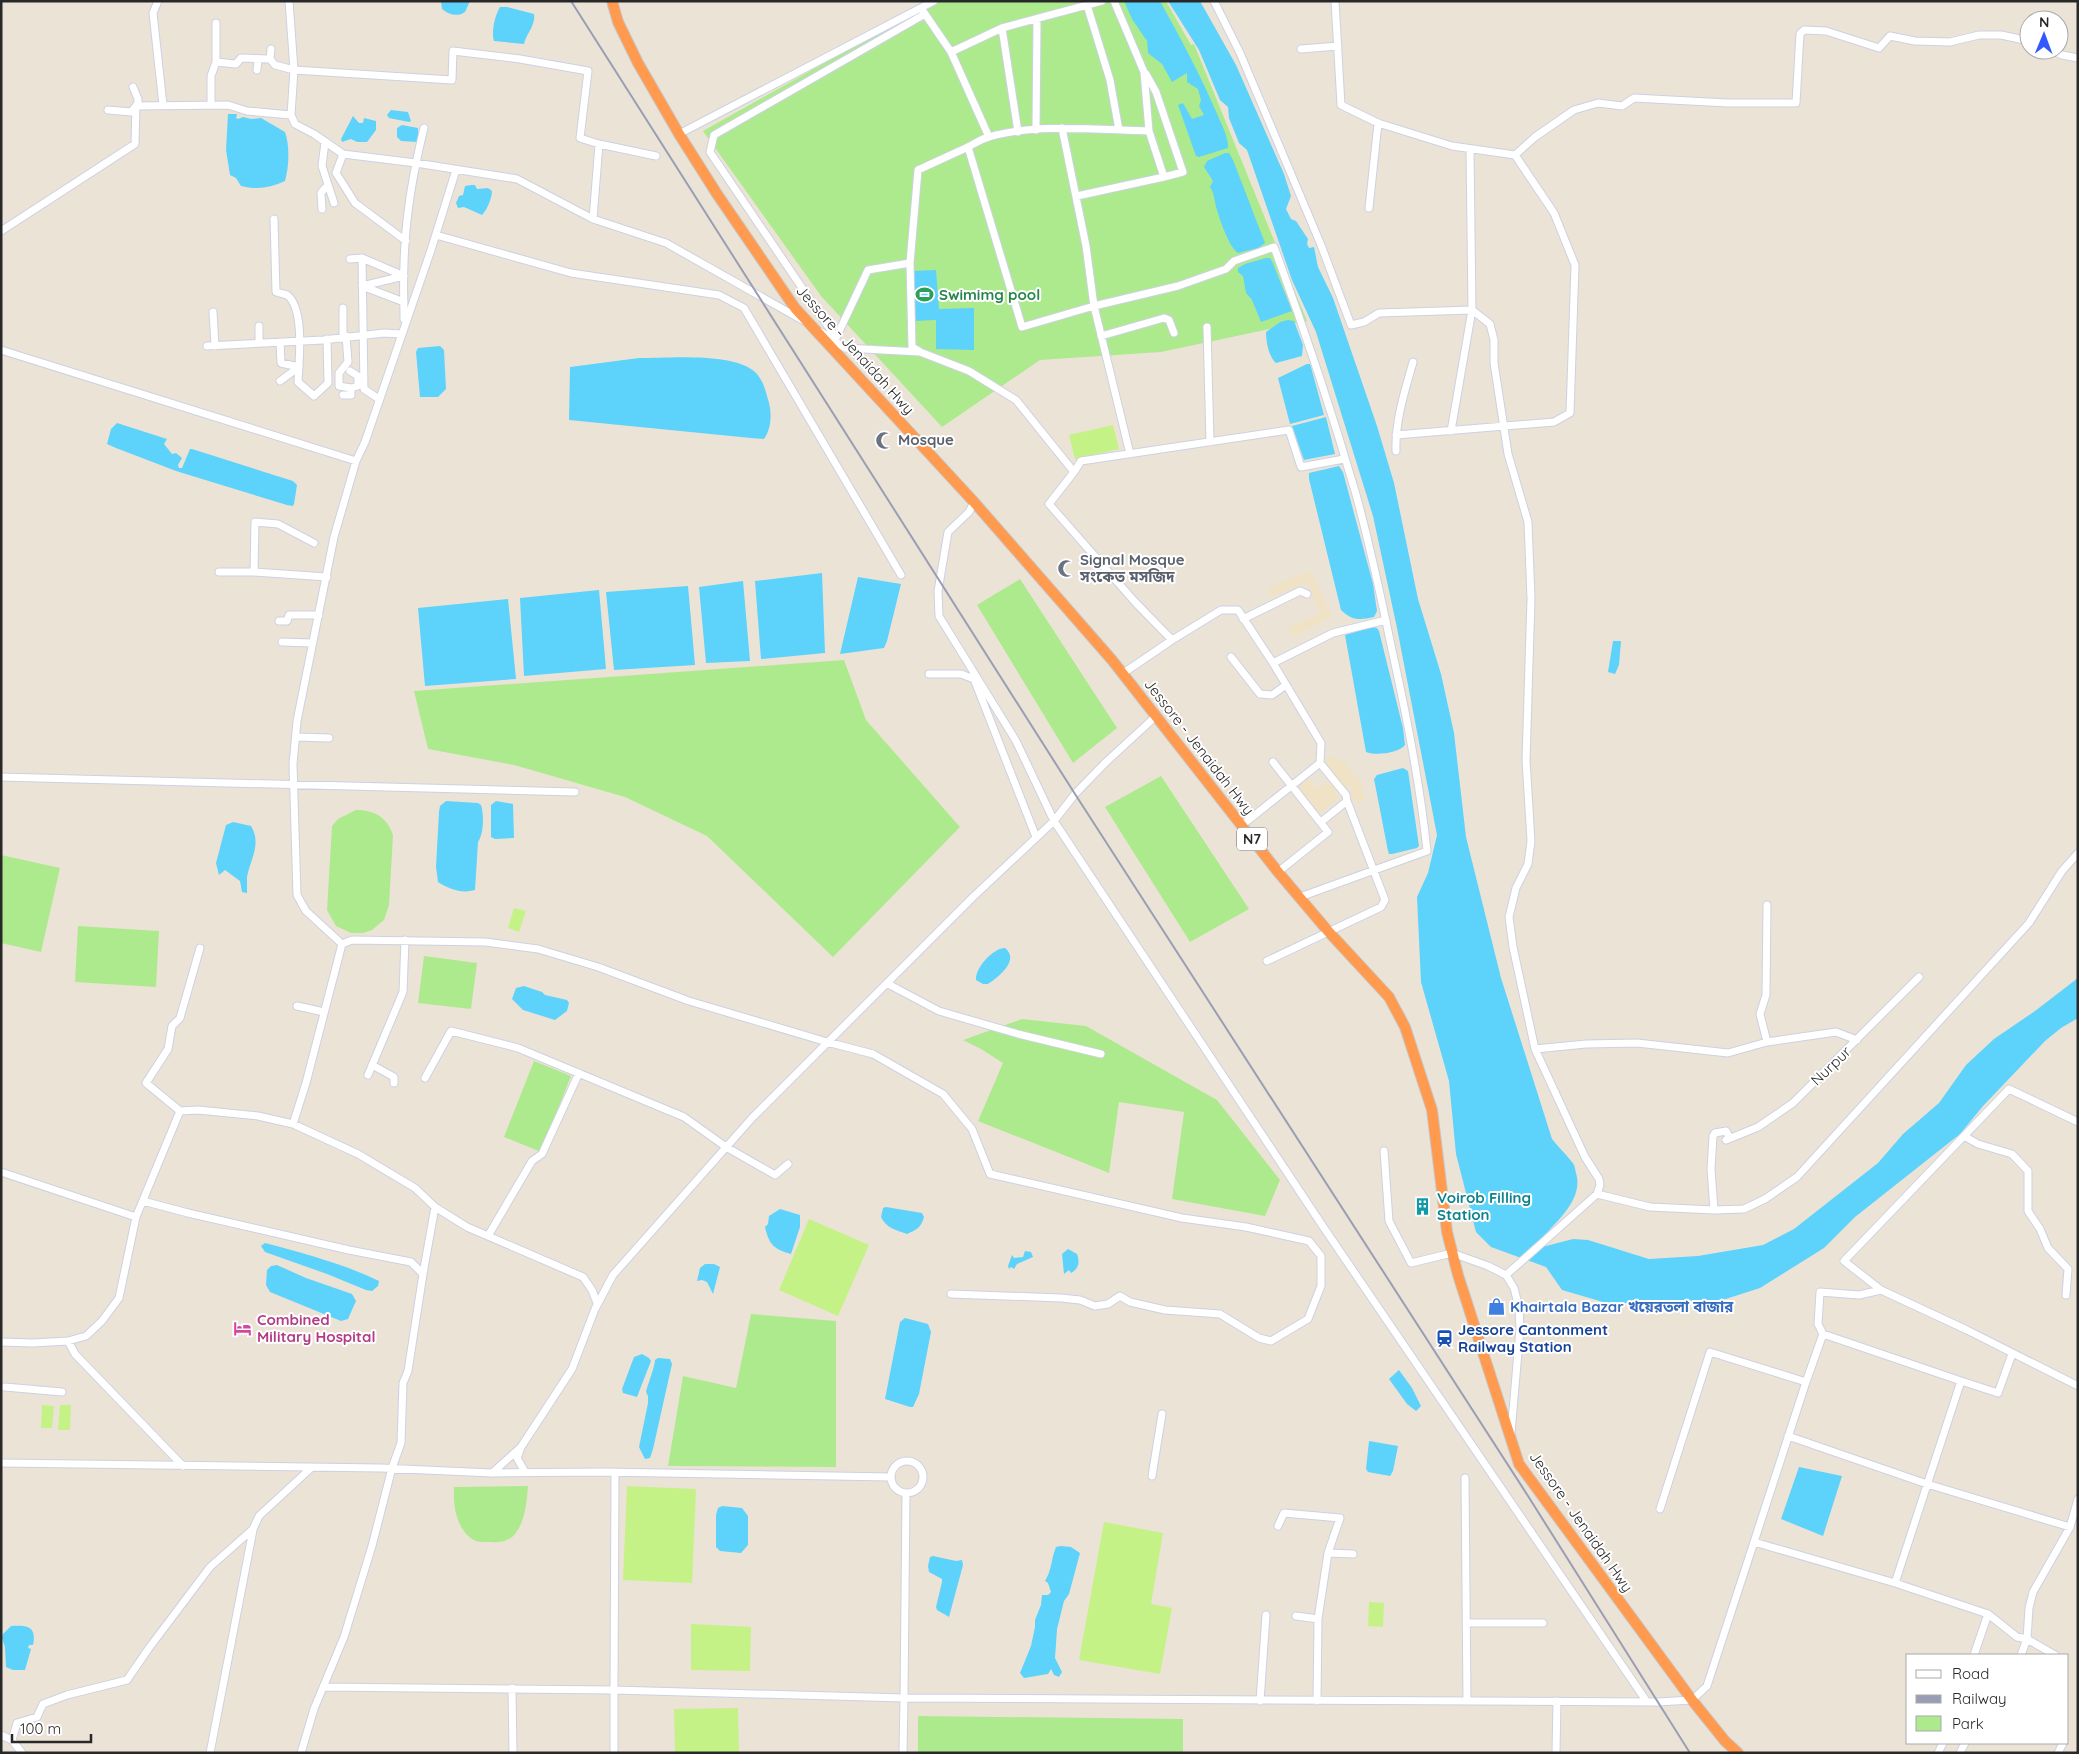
<svg xmlns="http://www.w3.org/2000/svg" width="2079" height="1754" viewBox="0 0 2079 1754" font-family="Quicksand,'Noto Sans Bengali',sans-serif">
<style>
.education{fill:#f0e2c4}
.green{fill:#adea8d}
.pitch{fill:#c5f287}
.water{fill:#5dd2fb}
.lines{fill:none;stroke-linecap:round;stroke-linejoin:round}
.minor-casing{stroke:#ccd1e3;stroke-width:9}
.highway-casing{stroke:#c7c7c7;stroke-width:12}
.minor{stroke:#fff;stroke-width:7}
.highway{stroke:#ff9a4f;stroke-width:10}
.rail{stroke:#9a9eb5;stroke-width:2}
.labels{text-anchor:middle;stroke-width:4;stroke-linejoin:round;paint-order:stroke}
.shield{fill:#fff;stroke:#686868;stroke-width:1}
.shield-label{font-size:14px;font-weight:bold;fill:#282828}
.leisure-label{font-size:15px;font-weight:bold;fill:#27864d;stroke:#fff;text-anchor:start}
.street-label{font-size:15px;fill:#282828;stroke:#fff}
.worship-label{font-size:15px;font-weight:bold;fill:#5b616d;stroke:#fff;text-anchor:start}
.culture-label{font-size:15px;font-weight:bold;fill:#0d838f;stroke:#fff;text-anchor:start}
.shop-label{font-size:15px;font-weight:bold;fill:#366cbe;stroke:#fff;text-anchor:start}
.hotel-label{font-size:15px;font-weight:bold;fill:#b23c85;stroke:#fff;text-anchor:start}
.transit-label{font-size:15px;font-weight:bold;fill:#164399;stroke:#fff;text-anchor:start}
</style>
<rect width="100%" height="100%" fill="#ece3d7"/>
<path class="education" d="M1308,571l2,3 2,-1 20,44 -39,20 -5,-9 32,-15 -13,-31 -36,15 -4,-8z
M1333,755l6,8 4,-3 21,27 -3,2 6,8 -9,7 -9,-11 4,-4 -3,-4 -5,2 -3,-4 -5,3 1,4 -3,2 4,6 -22,17 -21,-26 13,-11 8,11 9,-7 2,3 9,-6 -13,-17z"/>
<path class="green" d="M935,1h231l25,44 3,-1 113,277 -146,31 -121,8 -98,67 -121,-131 -118,-165z
M1020,579l97,149 -44,35 -96,-158z
M844,660l22,60 94,107 -127,130 -126,-121 -82,-39 -111,-32 -86,-16 -14,-58z
M1161,776l88,133 -59,33 -85,-135z
M356,810c18,0 31,7 37,25l-4,70 -5,15 -12,10 -9,3h-12l-15,-7 -9,-16 5,-84 6,-7z
M1,855l59,13 -19,84 -40,-9z
M78,926l81,5 -3,56 -81,-5z
M424,956l53,7 -6,46 -53,-6z
M1022,1019l64,7 131,74 63,80 -15,36 -93,-17 12,-87 -65,-10 -10,71 -131,-52 25,-58 -22,-14 -18,-9z
M534,1061l37,15 -30,76 -37,-15z
M751,1314l85,7v146l-168,-1 15,-90 53,12z
M528,1486c-1,15 -3,36 -13,48 -6,7 -15,9 -24,8 -6,0 -14,1 -19,-3 -16,-11 -19,-34 -18,-52z
M918,1716l265,3v34h-265z"/>
<path class="pitch" d="M1113,425l6,24 -44,10 -6,-24z
M514,908l12,3 -7,21 -11,-4z
M809,1219l60,26 -31,71 -59,-26z
M42,1405l12,1 -2,22h-11z
M60,1405h11l-1,25h-12z
M627,1486l69,3 -4,94 -69,-3z
M1104,1522l59,11 -12,71 21,4 -12,66 -81,-14z
M1369,1602l15,1 -1,24 -15,-1z
M691,1624l60,3 -1,44 -59,-1z
M738,1708l1,45h-64l-1,-44z"/>
<path class="water" d="M441,1h29l-5,11c-7,5 -16,3 -23,-3z
M1124,1h36c21,38 41,75 58,115 4,9 11,23 10,32l-29,9 -3,-1 -18,-51 5,-2 9,16 12,-4 -5,-9 2,-6 -3,-11 -11,-7v-9l-15,9 -10,-18 -14,-11 -1,-12 -15,-22z
M1168,1h32l36,64 48,109 7,22 -5,13 5,10 5,2 12,18 -1,5 2,4 5,-1 4,20 15,31 44,128 17,57 24,116 23,75 13,59 12,104 35,141 51,161c6,8 14,15 20,23 3,3 3,7 4,11 8,26 -19,48 -35,66l2,6 3,1 27,-7 15,1 61,19 49,-3 65,-11 31,-16 84,-66 25,-29 36,-31 27,-38 28,-26 41,-28 43,-33v40l-17,10 -16,13 -62,65 -23,28 -105,83 -31,31 -64,40 -50,16 -35,1 -72,-3 -41,-12 -16,-23 -55,-20 -15,-15 -20,-78 -7,-73 -28,-99 -4,-85 11,-24 9,-38 -40,-207 -24,-112 -57,-184 -24,-52 -45,-130 -8,-7 -10,-25 -1,-11 -8,-7 -21,-50z
M500,7h7l27,7c2,11 -8,20 -10,30l-30,-3c-3,-9 1,-26 6,-34z
M391,110l17,2 3,9 -2,1 -20,-4 -2,-3z
M228,114h9l-1,4 2,1 5,-2 8,2 10,-1 24,14c5,14 4,35 0,49 -15,7 -28,9 -44,5l-5,-8 -6,-3 -4,-25z
M353,116l6,7h4l1,-5 12,3v9l-9,12h-10l-6,-3 -9,3 -1,-3z
M402,125l16,3v14l-17,-1 -4,-4v-9z
M1225,153h4l4,7 32,83 -7,5 -20,5c-9,-6 -18,-33 -21,-43 -3,-9 -2,-16 -7,-23l3,-6 -9,-14 3,-6z
M471,185h4l2,4 11,-1 4,3c0,7 -5,19 -10,24l-18,-8 -6,1 -2,-5 3,-7 4,-1 2,-9z
M1266,258h4l2,3 20,50 -31,11 -9,-22 -6,-7 -3,-17 -5,-4v-4l7,-4z
M936,270l3,39 35,-1v42l-38,-1v-29l-23,1 -2,-50z
M1288,320l6,1 9,24 -1,11 -26,7c-7,-6 -10,-21 -10,-31l14,-10z
M440,346l4,4 2,39 -8,8h-18l-4,-45 2,-4z
M639,358c30,0 94,-6 116,14 8,7 11,20 14,31 3,12 2,26 -5,36l-13,-1 -182,-18 1,-53z
M1307,364h3l1,3 13,48 -34,9 -12,-46z
M1326,417l9,37 -31,6 -12,-34z
M117,423l50,16 -3,5 8,10 4,-1 6,5 -4,7 1,3h3l8,-19h2l101,32 4,4 -3,19 -1,2 -6,-1 -111,-34 -60,-23 -9,-4 4,-15z
M1339,466l4,6 30,112 4,27 -3,6c-14,3 -22,4 -33,-7l-32,-131v-6z
M822,573l3,80 -64,6 -6,-78z
M858,577l43,7 -14,57 -3,7 -44,6z
M743,581l7,80 -44,2 -7,-76z
M688,586l7,79 -81,5 -8,-78z
M599,590l7,79 -82,7 -4,-78z
M508,599l8,80 -91,7 -7,-78z
M1372,627l5,1 2,3 24,97 2,17c-6,8 -30,11 -39,7l-21,-117z
M1613,641h8l-2,24 -4,9 -7,-2z
M1403,768l5,3 11,75 -2,2 -25,6h-3l-1,-3 -14,-72 3,-4z
M446,801l32,2 3,2c3,9 3,28 -3,37l-3,48c-13,4 -26,-1 -37,-8l-2,-15 3,-55 1,-6z
M496,801l17,3 1,34 -19,1 -4,-2v-32z
M233,822l18,4c11,18 -1,34 -4,51 0,5 0,11 0,16l-5,-1 -2,-11 -15,-11 -6,5 -3,-12 10,-38z
M1005,948c15,12 -6,29 -17,36h-5l-7,-4c-1,-12 17,-32 29,-32z
M524,986l18,6 3,3 22,5 2,3 -2,8 -12,9 -32,-10 -11,-11 4,-11z
M886,1207l36,6 2,4c-3,11 -8,13 -17,17 -11,-4 -21,-6 -26,-17l2,-9z
M780,1209l20,6v12l-9,27c-17,-5 -22,-9 -26,-27l3,-3 1,-8z
M265,1243c38,10 79,21 114,38l-1,5 -6,5 -6,-1 -39,-16 -62,-22 -4,-6z
M1068,1249l9,5c3,8 2,15 -6,19l-2,-3 -5,4 -2,-20z
M1025,1251l6,1 2,5 -16,7 -3,5 -3,-2 -2,2 -1,-3 4,-11 2,3 9,-1z
M705,1264h9l6,3 -7,27 -6,-12 -5,-2 -5,1 3,-13z
M277,1265l29,13 46,16 4,7 -8,18 -7,2 -71,-29 -4,-7 1,-15 4,-4z
M905,1318l23,6 3,8 -12,62 -6,13h-3l-25,-8 15,-77z
M642,1354l7,4 2,3 -14,36 -14,-4 -1,-4 12,-32z
M658,1358l12,1 2,5 -19,85 -3,9 -5,1 -6,-12 9,-44v-7l-2,-4c2,-8 9,-26 9,-32z
M1399,1370l13,18 9,18 -5,5 -9,-7 -18,-25z
M1369,1441l29,5 -5,25 -3,5 -22,-4 -2,-3z
M1799,1467l43,9 -19,60 -42,-17z
M722,1506l20,2 6,8v29l-7,8 -21,-2 -4,-4v-32l2,-7z
M1061,1546l10,1 9,6 -11,41 -5,7 -7,28 -2,29 7,14 -3,5 -5,-2 -3,-6 -3,5 -24,4 -4,-5 11,-27 4,-19v-7l6,-15 1,-10h6l3,-3 -3,-9 -3,-2c7,-11 6,-22 11,-34z
M933,1556l23,5 6,-1 1,5 -14,52 -12,-7 -1,-3 6,-25v-3l-13,-7 -1,-6 2,-9z
M11,1626c16,-1 26,0 22,19h-4l-1,3 3,1 -6,21h-12l-7,-3 -1,-20 -3,-9 1,-4z"/>
<g class="lines">
<defs>
<path id="minor" d="M158,1l-5,12 10,92
M289,1l5,69 -3,45 4,9 19,10 29,20 73,9 101,16 76,40 73,24 138,78
M1214,1l26,52 81,192 30,80 13,-3 15,-9 93,-3 -21,121
M1335,1l6,104 37,18 74,23 63,9 39,58 21,52 -5,148 -16,9 -158,13
M1087,5l23,75 9,50
M923,11l28,41 51,-24 100,-27
M1002,28l16,104
M1301,49l37,-3
M2051,50l11,5 16,3
M951,52l38,85
M270,59l1,-10
M216,62l20,2 5,-6 29,1 5,6 19,5 158,10 1,-29 67,8 68,12 -8,67 19,6
M257,70l1,-11
M1146,74l10,18 27,80 -19,5
M133,87l5,12v7
M211,104v-28l5,-14v-39
M108,110l23,2 5,-6
M1062,128l24,118 8,60 -72,21 -54,-180c6,-3 13,-8 21,-10 45,-14 112,-7 160,-6l-5,-59 -30,-71
M1036,130l1,-111
M679,134l255,-133
M325,142l-3,24 12,37
M1470,149l2,161 18,14 4,16v23l14,91 20,68 3,77 -5,161 5,81 -3,23 -12,24 -7,29 4,30 22,102 50,108 14,22 1,6 -3,9 -91,81
M343,154l-7,19 19,30 51,38
M1515,155l20,-18 39,-27 24,-7 24,3 12,-8 93,5h69l4,-69 4,-4 22,1 53,17 11,-12 25,5 35,1 29,-7h22l28,6
M456,170l-25,80 -66,192 -9,19 -22,76 -37,184 -4,43 4,131 9,16 36,33 10,-4 133,2 53,7 60,18 91,34 138,41 46,12 70,40 29,35 18,45 192,44 64,9 63,14 12,15v30l-13,33 -37,22 -12,-3 -39,-24 -55,-4 -35,-8 -10,-6 -12,8 -13,2 -15,-6 -19,-2 -110,-4
M1077,196l87,-19 -15,-46
M1369,208l9,-85
M322,209l-1,-16 4,-5
M274,219l2,73c3,1 9,2 11,3 18,13 12,66 11,87l16,14 14,-13 -1,-44
M593,219l6,-75 57,12
M1,231l134,-87 1,-38 92,-1 19,6 44,4
M436,235l135,38 148,22 25,13 157,267
M362,258l42,18 -42,10 42,16
M350,259l12,-1 2,131 15,10
M910,263l2,84 7,4
M343,308v29
M213,312l2,34
M404,319c0,-18 -1,-36 0,-54 1,-46 9,-93 20,-137
M259,326v16
M1207,327l3,115
M821,332l24,16 75,4 49,19 47,29 58,72 -25,32 86,98 37,38
M346,336l2,26 -9,11v13l12,2 7,-2v-10l-8,-5
M1101,336l63,-18 5,2 5,13
M836,338l-126,-186 4,-17 211,-121
M836,338l32,-68 42,-7 8,-93 50,-23
M207,346l116,-6 61,-7 17,1
M1,350l355,111
M280,381l19,-14 -18,-4 -1,-21
M343,395h8v-7
M1396,451c-1,-31 9,-60 17,-89
M1130,454l-36,-148 84,-20 48,-17 8,-8 40,-14c30,81 57,162 81,244 15,53 26,106 37,159 15,67 28,133 35,201l-127,46
M1074,472l7,-11 208,-31 12,37 43,-8
M974,502l-5,10 -21,20 -10,59 1,25 77,125 38,80 270,407 323,474
M219,572h35l73,5
M254,572l1,-50 23,2 36,19
M1243,619l57,-28 7,3
M279,621h8l2,-6h30
M282,642l30,1
M1231,657l29,37 12,1 14,-10
M1273,663l60,-30 53,-13
M929,674h32l13,5 62,158
M1122,674l50,-34 49,-30h17l35,53 48,80 -1,20 26,32 1,6 38,99 -4,7 -114,54
M296,737l33,1
M1273,762l55,70 -50,40
M1,777l574,15
M1321,822l26,-21
M1241,826l79,-63
M1767,905l-1,90 -6,19 7,28
M888,984l51,27 79,23 83,20
M297,1006l27,6
M1535,1049l51,-5 51,-1 91,10 39,-11 69,-10 21,8
M372,1065l22,12v6
M368,1075l35,-83 2,-52
M425,1078l26,-47 67,17 166,69 42,30 49,28 13,-11
M180,1111l-34,-28 22,-34 4,-23 8,-8 20,-70
M293,1124l13,-41 36,-139
M1964,1136l14,8 34,10 16,17v40l12,18 8,19 20,21 -2,26
M1726,1140l32,-13 35,-24 126,-126
M1384,1151l5,70 22,42 41,-10 36,13 18,9 8,13 5,20 1,21 -9,104
M1,1172l135,45
M1597,1194l53,13 64,3 30,-1 21,-10 32,-22 232,-254 33,-52 16,-18
M143,1201l45,12 161,37 62,12 12,12 12,-67
M1714,1210l-3,-41 2,-33 2,-3 11,-2 4,7
M488,1236l44,-75 10,-7 37,-81
M1881,1290l-37,-29 165,-172 69,33
M1823,1334l-5,-10 2,-32 39,3 22,-5 86,40 111,56
M68,1341l7,13 108,112
M1,1342l32,1 35,-2 18,-5 16,-15 17,-23 17,-81 44,-106 18,-1 60,6 35,8 65,30 57,34 20,19 32,20 116,50 9,13 5,13
M1961,1381l37,12 14,-39
M5,1387l57,5
M1788,1436l139,48 143,43
M521,1447l-4,11 8,14
M891 1477a16 16 0 1 1 32 0a16 16 0 1 1-32 0Z
M1,1463l380,5 111,5 111,-1 287,5
M492,1473l29,-26 51,-78 23,-60 18,-34 139,-157 221,-221 81,-76 21,-27 30,-31 50,-46
M1152,1476l10,-62
M1465,1478l2,223
M1660,1509l50,-157 96,30 -52,160 141,41 66,-202 -138,-47 -17,48
M1278,1526l6,-13 56,5 -12,35 -10,66 -22,-3
M1328,1553l25,1
M1895,1583l93,31 -14,41
M1988,1614l29,23 10,2 28,16
M1466,1623h77
M2021,1655l6,-16 2,-31 4,-16 37,-65 8,-28
M323,1687l291,3 1,-218
M512,1688l1,65
M1260,1701l6,-86
M1317,1701l1,-82
M1,1735l11,5 5,-17 20,-6 6,-13 24,-9 60,-15 22,-32 61,-81 43,-38 6,-13 52,-48
M12,1740l10,13
M210,1753l43,-223
M301,1753l13,-44 30,-72 28,-91 20,-78 9,-25 2,-60 5,-12 15,-97
M614,1753v-63l290,8 2,-204
M903,1753l1,-55 754,4 34,-2 15,-14 47,-144
M1556,1753l1,-52
M1938,1753l5,-10
M1960,1753l5,-10
M2058,1753l5,-10"/>
<path id="highway" d="M612,1l6,21 20,41 41,71 38,60 78,114 179,194 138,158 166,212 49,58 62,67 16,30 27,83 15,122 11,43 61,189 173,236 33,41 13,12"/>
</defs>
<use href="#minor" class="minor-casing"/>
<use href="#highway" class="highway-casing"/>
<use href="#minor" class="minor"/>
<use href="#highway" class="highway"/>
<path class="rail" d="M571,1l504,793 453,702 162,257"/>
</g>
<defs>
<symbol id="stadium-bare" viewBox="-9 -9 18 18"><path d="M0-5a6.5 5 0 1 0 0 10a6.5 5 0 1 0 0-10ZM-3.5-1.8h7v3.6h-7Z" fill="#2e9e5b" stroke="#fff" stroke-width="2.5" paint-order="stroke"/></symbol>
<symbol id="mosque-bare" viewBox="-9 -9 18 18"><path d="M3.5-4.9A6 6 0 1 0 3.5 4.9A5 5 0 1 1 3.5-4.9Z" fill="#6b7280" stroke="#fff" stroke-width="2.5" paint-order="stroke"/></symbol>
<symbol id="building-bare" viewBox="-9 -9 18 18"><path d="M-4-6H4V6H1V3H-1V6H-4ZM-2.5-4.3h1.7v1.8h-1.7ZM.8-4.3h1.7v1.8H.8ZM-2.5-1h1.7V.8h-1.7ZM.8-1h1.7V.8H.8Z" fill="#0f9aa8" stroke="#fff" stroke-width="2.5" paint-order="stroke"/></symbol>
<symbol id="shop-bare" viewBox="-9 -9 18 18"><path d="M-5-2.5h2.3a2.7 3.5 0 0 1 5.4 0H5L5.5 6h-11ZM-1.5-2.5h3a1.5 2.3 0 0 0-3 0Z" fill="#3f7fe0" stroke="#fff" stroke-width="2.5" paint-order="stroke"/></symbol>
<symbol id="hotel-bare" viewBox="-9 -9 18 18"><path d="M-6-4.5h1.5V1H6V5H4.5V3h-9V5H-6ZM-4 0a1.8 1.8 0 1 1 3.6 0ZM.5 0V-2.5h3Q6-2.5 6 0Z" fill="#d1479c" stroke="#fff" stroke-width="2.5" paint-order="stroke"/></symbol>
<symbol id="station-bare" viewBox="-9 -9 18 18"><path d="M-3-6H3Q5-6 5-4V2Q5 4 3 4L4.5 6H3L1.5 4h-3L-3 6H-4.5L-3 4Q-5 4-5 2V-4Q-5-6-3-6ZM-3.5-4v3h7v-3ZM-3.5 1v1.5H-2V1ZM2 1v1.5H3.5V1Z" fill="#1a4fb4" stroke="#fff" stroke-width="2.5" paint-order="stroke"/></symbol>
</defs>
<g fill-rule="evenodd">
<use href="#stadium-bare" x="912" y="282" width="25" height="25"/>
<use href="#mosque-bare" x="872" y="428" width="25" height="25"/>
<use href="#mosque-bare" x="1054" y="556" width="25" height="25"/>
<use href="#building-bare" x="1410" y="1194" width="25" height="25"/>
<use href="#shop-bare" x="1484" y="1294" width="25" height="25"/>
<use href="#hotel-bare" x="230" y="1316" width="25" height="25"/>
<use href="#station-bare" x="1432" y="1326" width="25" height="25"/>
</g>
<g class="labels">
<rect class="shield" x="1237" y="827.5" width="30" height="23" rx="4"/>
<g class="shield-label">
<text x="1252" y="844">N7</text>
</g>
<g class="leisure-label">
<text x="939" y="300">Swimimg pool</text>
</g>
<g class="street-label">
<text transform="translate(855 350) rotate(48)" y="5">Jessore - Jenaidah Hwy</text>
<text transform="translate(1199 747) rotate(52)" y="5">Jessore - Jenaidah Hwy</text>
<text transform="translate(1831 1066) rotate(-44)" y="5">Nurpur</text>
<text transform="translate(1581 1522) rotate(55)" y="5">Jessore - Jenaidah Hwy</text>
</g>
<g class="worship-label">
<text x="898" y="445">Mosque</text>
<text x="1080" y="565">Signal Mosque<tspan x="1080" dy="17">সংকেত মসজিদ</tspan></text>
</g>
<g class="culture-label">
<text x="1437" y="1203">Voirob Filling<tspan x="1437" dy="17">Station</tspan></text>
</g>
<g class="shop-label">
<text x="1510" y="1312">Khairtala Bazar খয়েরতলা বাজার</text>
</g>
<g class="hotel-label">
<text x="257" y="1325">Combined<tspan x="257" dy="17">Military Hospital</tspan></text>
</g>
<g class="transit-label">
<text x="1458" y="1335">Jessore Cantonment<tspan x="1458" dy="17">Railway Station</tspan></text>
</g>
</g>
<rect width="2079" height="1754" fill="none" stroke="#282828" stroke-width="5"/>
<rect x="1906" y="1654" width="162" height="90" fill="#ffffff" stroke="#a9a9a9"/>
<rect x="1916" y="1670" width="25" height="8" fill="#ffffff" stroke="#a9a9a9"/>
<text x="1952" y="1679" font-size="15" fill="#282828">Road</text>
<rect x="1916" y="1695" width="25" height="8" fill="#9a9eb5" stroke="#a9a9a9"/>
<text x="1952" y="1704" font-size="15" fill="#282828">Railway</text>
<rect x="1916" y="1716" width="25" height="15" fill="#adea8d" stroke="#a9a9a9"/>
<text x="1952" y="1729" font-size="15" fill="#282828">Park</text>
<g transform="translate(2044 35) rotate(1)"><circle r="24" fill="#ffffff" stroke="#a9a9a9"/>
<path d="M0-4L9 19L0 12L-9 19Z" fill="#3159ff"/>
<text y="-8" font-size="14" font-weight="bold" text-anchor="middle" fill="#282828">N</text>
</g>
<path d="M12 1734v8h79v-8" fill="none" stroke="#282828" stroke-width="2.5"/>
<text x="20" y="1734" font-size="15" fill="#282828" stroke="#ffffff" stroke-width="4" paint-order="stroke">100 m</text>
</svg>
